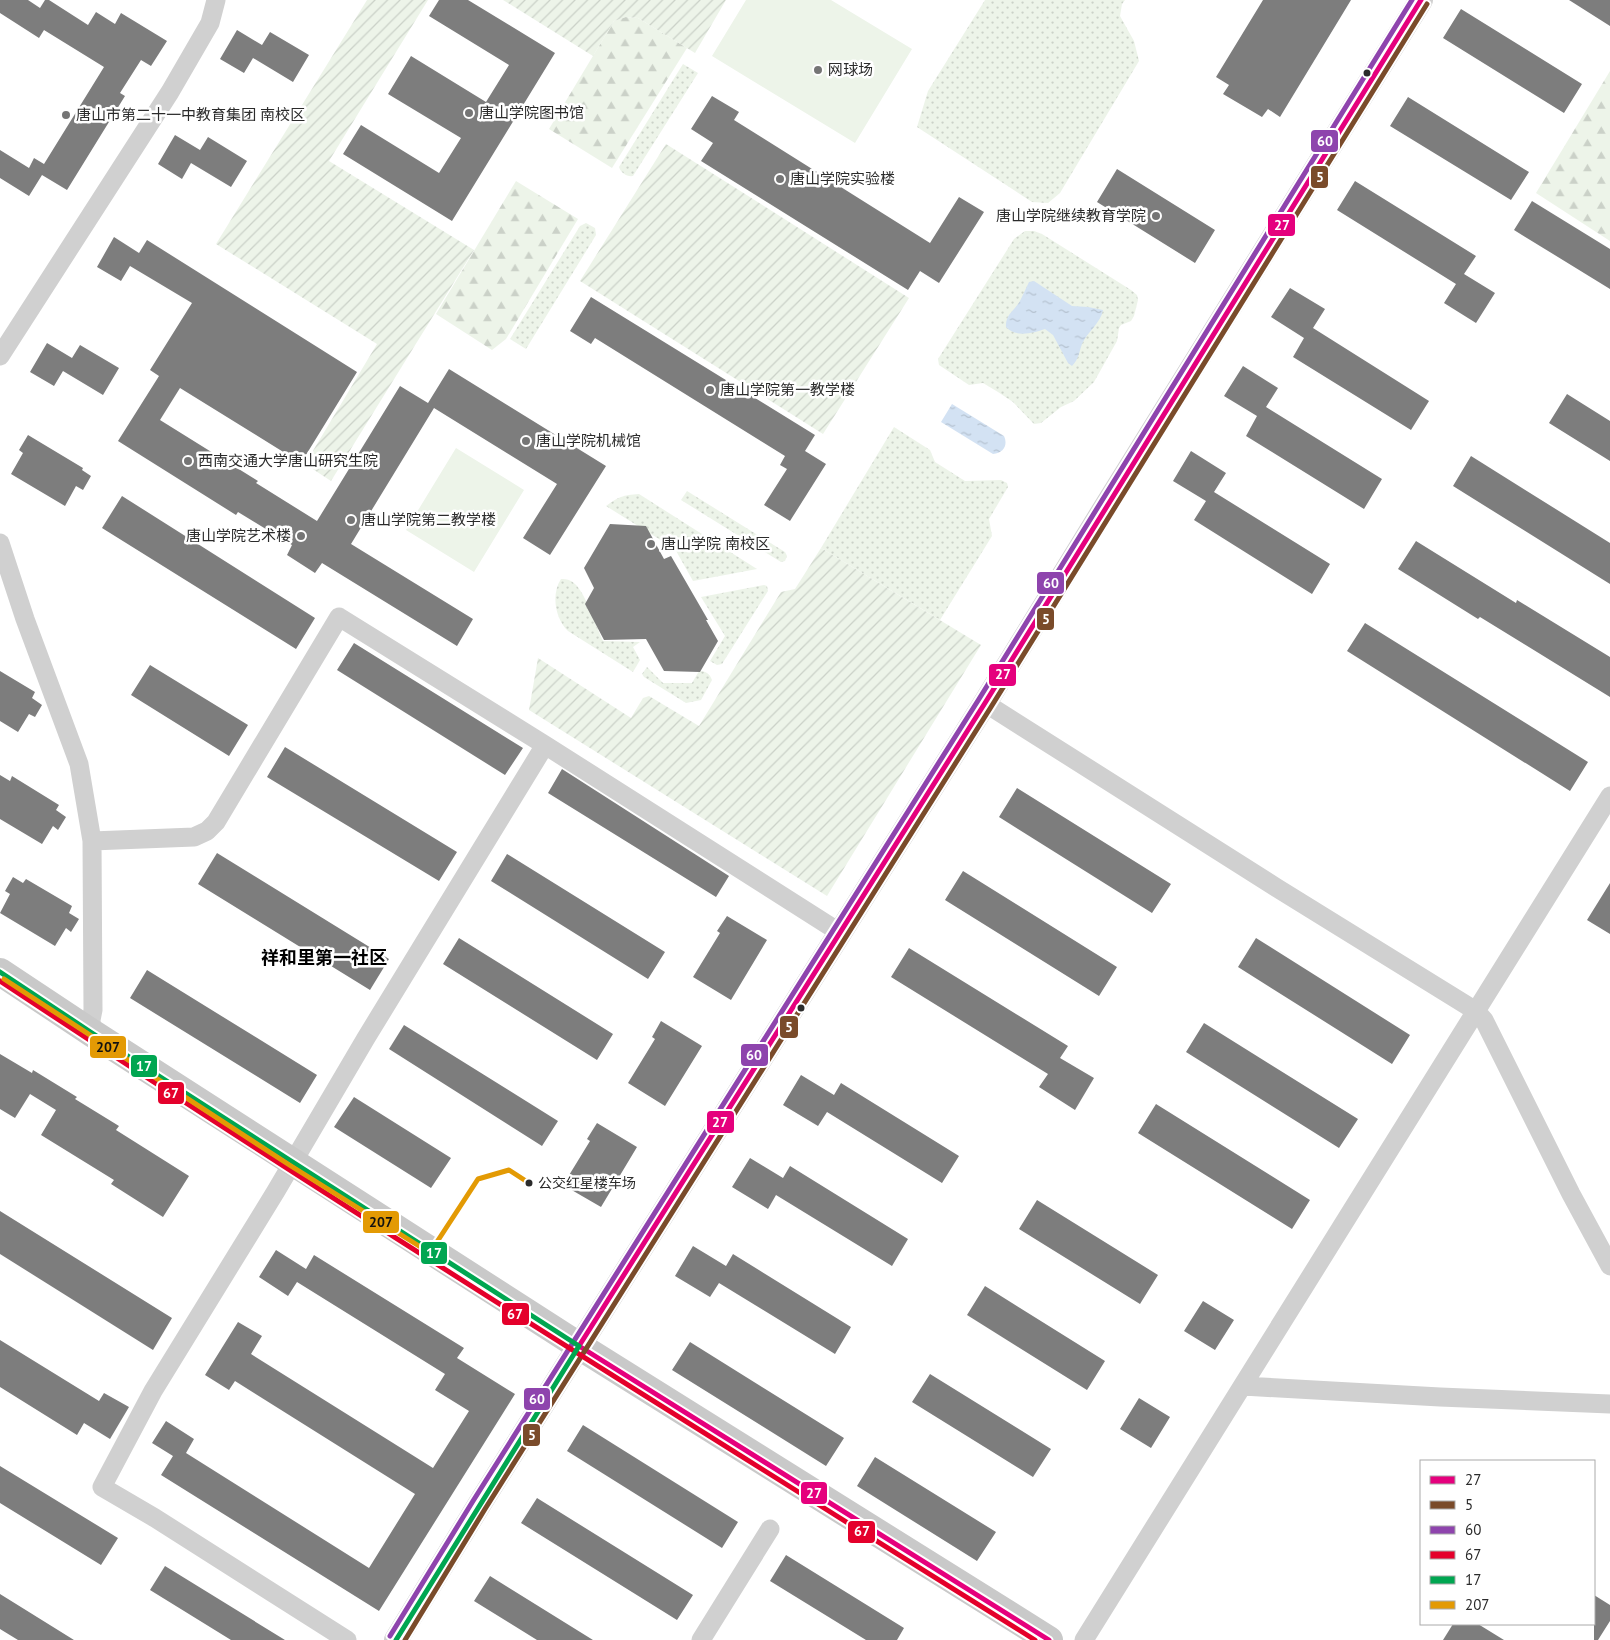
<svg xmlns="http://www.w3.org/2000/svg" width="1610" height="1640" viewBox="0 0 1610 1640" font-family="'PT Sans','Noto Sans SC',sans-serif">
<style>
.grass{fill:url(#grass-dots)}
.forest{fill:url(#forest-firs)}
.park{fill:#edf4e9}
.garden{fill:url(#garden-furrows)}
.water{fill:url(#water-ripples)}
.building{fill:#7d7d7d}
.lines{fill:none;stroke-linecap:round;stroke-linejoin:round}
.minor{stroke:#d0d0d0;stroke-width:19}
.tertiary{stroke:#d0d0d0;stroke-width:24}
.secondary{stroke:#c9c9c9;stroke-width:28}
.bus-1-casing{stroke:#fff;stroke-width:9}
.bus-2-casing{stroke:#fff;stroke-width:9}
.bus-3-casing{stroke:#fff;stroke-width:9}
.bus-4-casing{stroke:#fff;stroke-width:9}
.bus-5-casing{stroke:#fff;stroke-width:9}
.bus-6-casing{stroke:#fff;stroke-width:9}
.bus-1{stroke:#e5007d;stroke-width:5}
.bus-2{stroke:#7a4b2a;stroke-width:5}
.bus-3{stroke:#8e44ad;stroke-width:5}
.bus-4{stroke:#e4002b;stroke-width:5}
.bus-5{stroke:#00a651;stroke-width:5}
.bus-6{stroke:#e39a04;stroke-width:5}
.poi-dot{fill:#757575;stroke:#fff;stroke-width:2}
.bus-dot{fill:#2b2b2b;stroke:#fff;stroke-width:2}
.labels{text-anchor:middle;stroke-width:5;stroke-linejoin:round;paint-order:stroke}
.bus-label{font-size:14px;fill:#2b2b2b;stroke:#fff;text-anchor:start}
.poi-label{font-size:15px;fill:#2b2b2b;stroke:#fff;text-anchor:start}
.quarter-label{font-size:18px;font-weight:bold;fill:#000;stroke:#fff}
.line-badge{stroke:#fff;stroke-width:2}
.badge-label{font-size:14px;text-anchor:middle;font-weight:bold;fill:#fff}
.pale-badge-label{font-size:14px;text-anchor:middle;font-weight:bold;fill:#111}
</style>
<defs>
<pattern id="grass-dots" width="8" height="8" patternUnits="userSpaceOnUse" patternTransform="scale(1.25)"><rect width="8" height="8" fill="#edf4e9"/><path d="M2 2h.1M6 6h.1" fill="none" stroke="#cbd1c8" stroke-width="1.8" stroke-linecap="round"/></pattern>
<pattern id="forest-firs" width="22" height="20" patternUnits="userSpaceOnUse" patternTransform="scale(1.25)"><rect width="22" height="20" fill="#edf4e9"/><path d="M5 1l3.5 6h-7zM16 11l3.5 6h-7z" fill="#cbd1c8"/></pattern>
<pattern id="garden-furrows" width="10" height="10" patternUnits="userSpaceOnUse" patternTransform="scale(1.25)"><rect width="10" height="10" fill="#edf4e9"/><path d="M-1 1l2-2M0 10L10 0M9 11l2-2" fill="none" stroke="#cbd1c8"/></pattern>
<pattern id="water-ripples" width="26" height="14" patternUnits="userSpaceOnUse" patternTransform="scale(1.25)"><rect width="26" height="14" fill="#d3e2f3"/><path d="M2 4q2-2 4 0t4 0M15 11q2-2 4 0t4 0" fill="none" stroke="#b5c2d0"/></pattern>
</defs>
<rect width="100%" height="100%" fill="#fff"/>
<path class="grass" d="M985,0h140l-3,4 -2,12 14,25 5,20 -79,132 -12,10 -16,-1 -115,-75 11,-36z
M683,64l15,9 -65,103c-6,1 -12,-3 -14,-9z
M586,223l9,5 1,7 -70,114 -16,-10 70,-113z
M1025,231h9l8,3 89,56 6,5 1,5 -4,16 -3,5 -10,4 -2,3 -2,13 -23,41 -20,19 -13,6 -20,16 -7,1 -21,-22 -15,-10 -15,-9 -14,2 -30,-20 -1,-6 76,-120z
M894,427l36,23 5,12 30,19 36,-1 6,3 1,4 -19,32 3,17 -52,84 -119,-72z
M687,491l98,61 2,4 -2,5 -4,1 -100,-62z
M639,494l118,75 -64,12 -18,-32 -69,-43c12,-9 17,-11 33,-12z
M561,579c6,0 10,1 14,5 11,10 21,42 28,57l37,1 -7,5 7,13 -7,12 -65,-41c-13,-12 -17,-37 -7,-52z
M764,585l3,1 1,5 -46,73 -5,1 -7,-4 15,-25 -24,-39z
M647,667l16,16h29l7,-12c7,0 11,3 13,9l-11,20 -15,3 -42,-26 -2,-3z"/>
<path class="forest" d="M625,17l13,1 49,30 -75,120 -63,-39 65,-108z
M1610,71v170l-74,-48z
M516,181l62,38 -72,120 -14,11 -56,-36z"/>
<path class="park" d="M746,0h85l81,49 -57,94 -143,-87z
M456,448l68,42 -50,82 -68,-42z"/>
<path class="garden" d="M367,0h61l-99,161 145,89 -143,231 -26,-17 72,-120 -161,-100z
M503,0h223l-31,53 -57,-35 -12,-1 -12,4 -21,35z
M666,144l243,154 -86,136 -243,-153z
M821,548l160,97 -154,251 -298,-186 9,-52 93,60 12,-20 6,-2 50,30 82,-134 14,-3z"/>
<path class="water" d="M1034,281l38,25 16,1 15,3c-2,13 -16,22 -21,34 -3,8 -3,15 -10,22l-4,-3 -15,-28 -8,-6c-12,4 -29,9 -39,-2 -1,-12 8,-16 14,-26 3,-6 6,-13 9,-19z
M952,404l52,32c4,9 0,17 -11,18l-52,-32z"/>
<path class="building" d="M0,0h28l12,8 5,-8h4l39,25 8,-13 19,12 6,-11 46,28 -16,25 -10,-6 -21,33 5,3 -58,94 -25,-15 -13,21 -29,-18v-28l29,18 5,-10 10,6 60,-97 -60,-37 -5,8 -39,-25z
M439,0h29l87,53 -103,168 -109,-67 18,-29 78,48 22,-35 -73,-44 23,-38 75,46 23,-37 -80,-49z
M1263,0h88l-71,117 -12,-8 -6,8 -39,-23 6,-9 -13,-8z
M1569,0h41v26z
M1461,9l121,75 -18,29 -121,-75z
M237,30l25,15 8,-13 39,23 -16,27 -40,-24 -9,15 -24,-14z
M712,96l27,16 -5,8 196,123 29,-46 25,15 -45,71 -19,-12 -12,19 -207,-129 12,-18 -22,-14z
M1408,97l121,75 -18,28 -121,-74z
M175,135l25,15 8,-13 39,24 -16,26 -40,-24 -9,16 -24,-15z
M1117,169l98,61 -20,33 -98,-61z
M1355,181l121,75 -12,18 31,19 -19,30 -32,-20 12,-19 -119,-74z
M1532,201l78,48v40l-96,-59z
M114,237l25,16 8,-13 210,132 -56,91 -121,-75 -20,32 98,61 -2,2 61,38 83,-135 28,17 21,-34 157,97 -56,89 -27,-17 34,-54 -123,-76 -83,136 122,75 -16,27 -135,-83 -7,10 -28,-18 5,-10 -54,-33 -2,3 -118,-74 41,-65 -9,-6 42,-67 -62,-37 -9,15 -24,-14z
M1290,288l35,21 -12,19 116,73 -18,29 -118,-73 11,-19 -33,-21z
M591,297l224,138 -10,16 21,13 -36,57 -26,-16 23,-36 -7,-4 5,-9 -190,-118 -4,6 -21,-13z
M47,343l25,15 8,-13 39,23 -16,27 -40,-24 -9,15 -24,-14z
M1243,366l35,22 -12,19 116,72 -18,30 -118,-73 11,-20 -33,-20z
M1567,394l43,27v40l-61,-38z
M28,435l55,33 -1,2 9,6 -8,14 -7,-4 -11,20 -54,-32 12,-21 -4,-3z
M1191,451l35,22 -12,19 116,72 -18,30 -118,-74 12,-19 -33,-20z
M1471,456l139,87v41l-157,-98z
M122,496l193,122 -19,31 -194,-121z
M610,524l36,2 18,33 7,-3 37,64h-2l12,21 -18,31 -36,-1 -18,-32 -42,1 -19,-36 9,-16 -10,-20z
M1416,541l100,62 1,-3 93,57v40l-130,-80 -2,2 -80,-50z
M1365,623l223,139 -18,29 -223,-140z
M354,643l169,105 -18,27 -168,-105z
M150,665l98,60 -19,31 -98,-61z
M0,671l35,21 -3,6 10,7 -7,12 -6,-3 -11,18 -18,-11z
M285,747l172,105 -18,29 -172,-104z
M562,769l167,107 -13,21 -168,-104z
M0,775l10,6 2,-5 47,29 -3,5 10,7 -8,13 -5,-4 -11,18 -42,-25z
M1017,788l154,96 -19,29 -153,-96z
M217,853l172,106 -19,31 -172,-106z
M507,854l158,98 -17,27 -157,-98z
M963,871l154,96 -18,29 -154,-96z
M13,877l10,6 3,-4 46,27 -3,7 10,6 -8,13 -5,-4 -11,18 -55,-33 10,-19 -5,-3z
M1610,883v51l-23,-14z
M727,916l40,24 -36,60 -38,-23 27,-44 -3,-2z
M459,938l154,96 -16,26 -154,-96z
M1256,938l154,97 -18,29 -154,-97z
M909,948l159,98 -8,12 34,20 -19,32 -36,-23 9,-13 -157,-97z
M147,970l170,105 -17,28 -170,-105z
M661,1021l41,25 -37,60 -37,-23 27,-44 -3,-2z
M1204,1023l154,96 -19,29 -153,-96z
M404,1025l154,96 -16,25 -153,-97z
M0,1054l32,19 1,-3 44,27 -2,2 44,27 -3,4 73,46 -26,41 -52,-33 3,-4 -73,-45 15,-25 -26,-16 -15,24 -15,-9z
M801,1075l33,20 7,-12 118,73 -17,27 -115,-71 -9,14 -35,-21z
M354,1097l97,61 -20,30 -97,-61z
M1156,1104l154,96 -18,29 -154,-96z
M597,1123l40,24 -36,60 -38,-22 27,-44 -3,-2z
M750,1158l33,20 7,-12 118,73 -16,27 -116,-71 -8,14 -36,-22z
M1037,1200l121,75 -18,29 -121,-75z
M0,1211l172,107 -19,32 -153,-96z
M693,1246l33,20 7,-12 118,73 -16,27 -116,-71 -9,14 -35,-21z
M276,1250l30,19 8,-14 150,93 -7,10 58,36 -136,217 -218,-136 12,-19 -21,-13 14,-22 28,18 -8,14 183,115 46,-74 -180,-113 -6,9 -24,-15 33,-53 24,14 -11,18 182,114 36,-57 -34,-21 10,-16 -148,-92 -9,14 -29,-19z
M985,1286l120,75 -18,29 -120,-75z
M1203,1301l31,19 -19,30 -31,-19z
M0,1340l99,61 5,-8 25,14 -19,32 -26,-16 -7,12 -77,-48z
M690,1342l154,96 -18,28 -154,-96z
M930,1374l121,75 -18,28 -121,-75z
M1139,1398l31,19 -19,31 -31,-19z
M583,1425l155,97 -16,26 -155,-97z
M875,1457l121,75 -19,29 -120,-75z
M0,1466l118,72 -17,27 -101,-62z
M537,1498l156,97 -16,25 -156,-97z
M786,1555l118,73 -7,12h-31l-96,-59z
M165,1566l120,74h-54l-81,-50z
M490,1576l103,64h-56l-63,-39z
M0,1594l74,46h-56l-18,-11z
M1594,1595l16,10v16l-12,19h-4z
M1453,1624h25l26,16h-61z"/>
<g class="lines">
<path class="minor" d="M0,356l170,-264 40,-69 6,-23
M0,543l25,76 54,145 13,77 1,169 -2,10 1,13
M985,703l292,185 199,123 8,9 87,174 39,72
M92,841l102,-4 13,-6 9,-9 123,-205 206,128 294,187
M1243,1386l197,11 170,7
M347,1640l-192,-122 -53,-31 51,-96 123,-200 90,-153 179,-293
M701,1640l69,-111
M1084,1640l526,-844"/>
<path class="tertiary" d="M396,1640l83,-135 506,-802 118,-192 318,-511"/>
<path class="secondary" d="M0,972l92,61 487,313 470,294"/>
<defs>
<path id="bus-1" d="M579,1346l406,-643 436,-703
M579,1346l470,294"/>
<path id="bus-2" d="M405,1640l80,-131 506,-802 436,-703"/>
<path id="bus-3" d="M390,1636l83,-135 506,-802 433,-699"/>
<path id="bus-4" d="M0,981c341,226 688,442 1035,659"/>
<path id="bus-5" d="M0,972l92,61 487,313
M396,1640l183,-294"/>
<path id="bus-6" d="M4,979l287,187 136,85 6,-3 45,-69 31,-9 20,13"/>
</defs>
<use href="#bus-1" class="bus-1-casing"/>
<use href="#bus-2" class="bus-2-casing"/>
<use href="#bus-3" class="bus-3-casing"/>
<use href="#bus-4" class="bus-4-casing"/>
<use href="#bus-5" class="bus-5-casing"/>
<use href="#bus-6" class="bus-6-casing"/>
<use href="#bus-1" class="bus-1"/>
<use href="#bus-2" class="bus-2"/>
<use href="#bus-3" class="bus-3"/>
<use href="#bus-4" class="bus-4"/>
<use href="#bus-5" class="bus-5"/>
<use href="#bus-6" class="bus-6"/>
</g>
<g class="poi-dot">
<circle cx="818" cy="70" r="5"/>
<circle cx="469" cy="113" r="5"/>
<circle cx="66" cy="115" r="5"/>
<circle cx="780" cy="179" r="5"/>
<circle cx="1156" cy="216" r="5"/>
<circle cx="710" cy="390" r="5"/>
<circle cx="526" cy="441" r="5"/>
<circle cx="188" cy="461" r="5"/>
<circle cx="351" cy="520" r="5"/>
<circle cx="301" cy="536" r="5"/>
<circle cx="651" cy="544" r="5"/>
</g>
<g class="bus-dot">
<circle cx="1367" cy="73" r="4.5"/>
<circle cx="801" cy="1008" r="4.5"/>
<circle cx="529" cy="1183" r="4.5"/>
</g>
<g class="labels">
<g class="bus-label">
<text x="538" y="1188">公交红星楼车场</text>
</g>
<g class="poi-label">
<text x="828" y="75">网球场</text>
<text x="479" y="118">唐山学院图书馆</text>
<text x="76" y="120">唐山市第二十一中教育集团 南校区</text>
<text x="790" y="184">唐山学院实验楼</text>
<text x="1146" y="221" text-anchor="end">唐山学院继续教育学院</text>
<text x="720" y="395">唐山学院第一教学楼</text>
<text x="536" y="446">唐山学院机械馆</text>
<text x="198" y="466">西南交通大学唐山研究生院</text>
<text x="361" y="525">唐山学院第二教学楼</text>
<text x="291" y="541" text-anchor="end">唐山学院艺术楼</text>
<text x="661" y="549">唐山学院 南校区</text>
</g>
<g class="quarter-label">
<text x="324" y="964">祥和里第一社区</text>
</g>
</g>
<g class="line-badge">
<rect x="1310" y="129" width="29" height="24" rx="5" fill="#8e44ad"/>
<rect x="1310" y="165" width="19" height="24" rx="5" fill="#7a4b2a"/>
<rect x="1267" y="213" width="29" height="24" rx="5" fill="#e5007d"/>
<rect x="1036" y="571" width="29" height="24" rx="5" fill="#8e44ad"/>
<rect x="1036" y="607" width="19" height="24" rx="5" fill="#7a4b2a"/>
<rect x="988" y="663" width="29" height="24" rx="5" fill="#e5007d"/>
<rect x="779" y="1015" width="20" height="24" rx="5" fill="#7a4b2a"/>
<rect x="89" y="1035" width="38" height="24" rx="5" fill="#e39a04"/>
<rect x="740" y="1043" width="29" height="24" rx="5" fill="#8e44ad"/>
<rect x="130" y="1054" width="28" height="24" rx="5" fill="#00a651"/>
<rect x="157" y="1081" width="28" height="24" rx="5" fill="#e4002b"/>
<rect x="706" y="1110" width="29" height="24" rx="5" fill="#e5007d"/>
<rect x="362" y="1210" width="38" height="24" rx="5" fill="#e39a04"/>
<rect x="420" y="1241" width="28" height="24" rx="5" fill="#00a651"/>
<rect x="501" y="1302" width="29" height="24" rx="5" fill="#e4002b"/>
<rect x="523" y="1387" width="28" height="24" rx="5" fill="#8e44ad"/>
<rect x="522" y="1423" width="19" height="24" rx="5" fill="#7a4b2a"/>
<rect x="800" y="1481" width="28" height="24" rx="5" fill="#e5007d"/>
<rect x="847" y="1520" width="29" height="24" rx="5" fill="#e4002b"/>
</g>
<g class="badge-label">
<text x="1325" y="146">60</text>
<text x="1320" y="182">5</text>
<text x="1282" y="230">27</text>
<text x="1051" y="588">60</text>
<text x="1046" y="624">5</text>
<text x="1003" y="679">27</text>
<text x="789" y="1032">5</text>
<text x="754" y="1060">60</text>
<text x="144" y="1071">17</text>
<text x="171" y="1098">67</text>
<text x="720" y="1127">27</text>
<text x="434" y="1258">17</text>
<text x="515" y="1319">67</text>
<text x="537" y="1404">60</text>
<text x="532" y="1440">5</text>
<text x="814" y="1498">27</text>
<text x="862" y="1536">67</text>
</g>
<g class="pale-badge-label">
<text x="108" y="1052">207</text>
<text x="381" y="1227">207</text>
</g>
<rect x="1420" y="1460" width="175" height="165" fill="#ffffff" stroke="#aaaaaa"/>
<rect x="1430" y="1476" width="25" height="8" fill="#e5007d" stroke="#aaaaaa"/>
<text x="1465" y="1485" font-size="15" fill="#2b2b2b">27</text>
<rect x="1430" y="1501" width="25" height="8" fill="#7a4b2a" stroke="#aaaaaa"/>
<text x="1465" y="1510" font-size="15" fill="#2b2b2b">5</text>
<rect x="1430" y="1526" width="25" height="8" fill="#8e44ad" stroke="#aaaaaa"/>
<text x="1465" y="1535" font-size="15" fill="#2b2b2b">60</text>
<rect x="1430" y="1551" width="25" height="8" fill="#e4002b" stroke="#aaaaaa"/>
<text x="1465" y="1560" font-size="15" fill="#2b2b2b">67</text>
<rect x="1430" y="1576" width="25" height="8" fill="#00a651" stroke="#aaaaaa"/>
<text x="1465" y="1585" font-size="15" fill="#2b2b2b">17</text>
<rect x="1430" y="1601" width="25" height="8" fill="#e39a04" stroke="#aaaaaa"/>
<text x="1465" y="1610" font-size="15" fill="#2b2b2b">207</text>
</svg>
